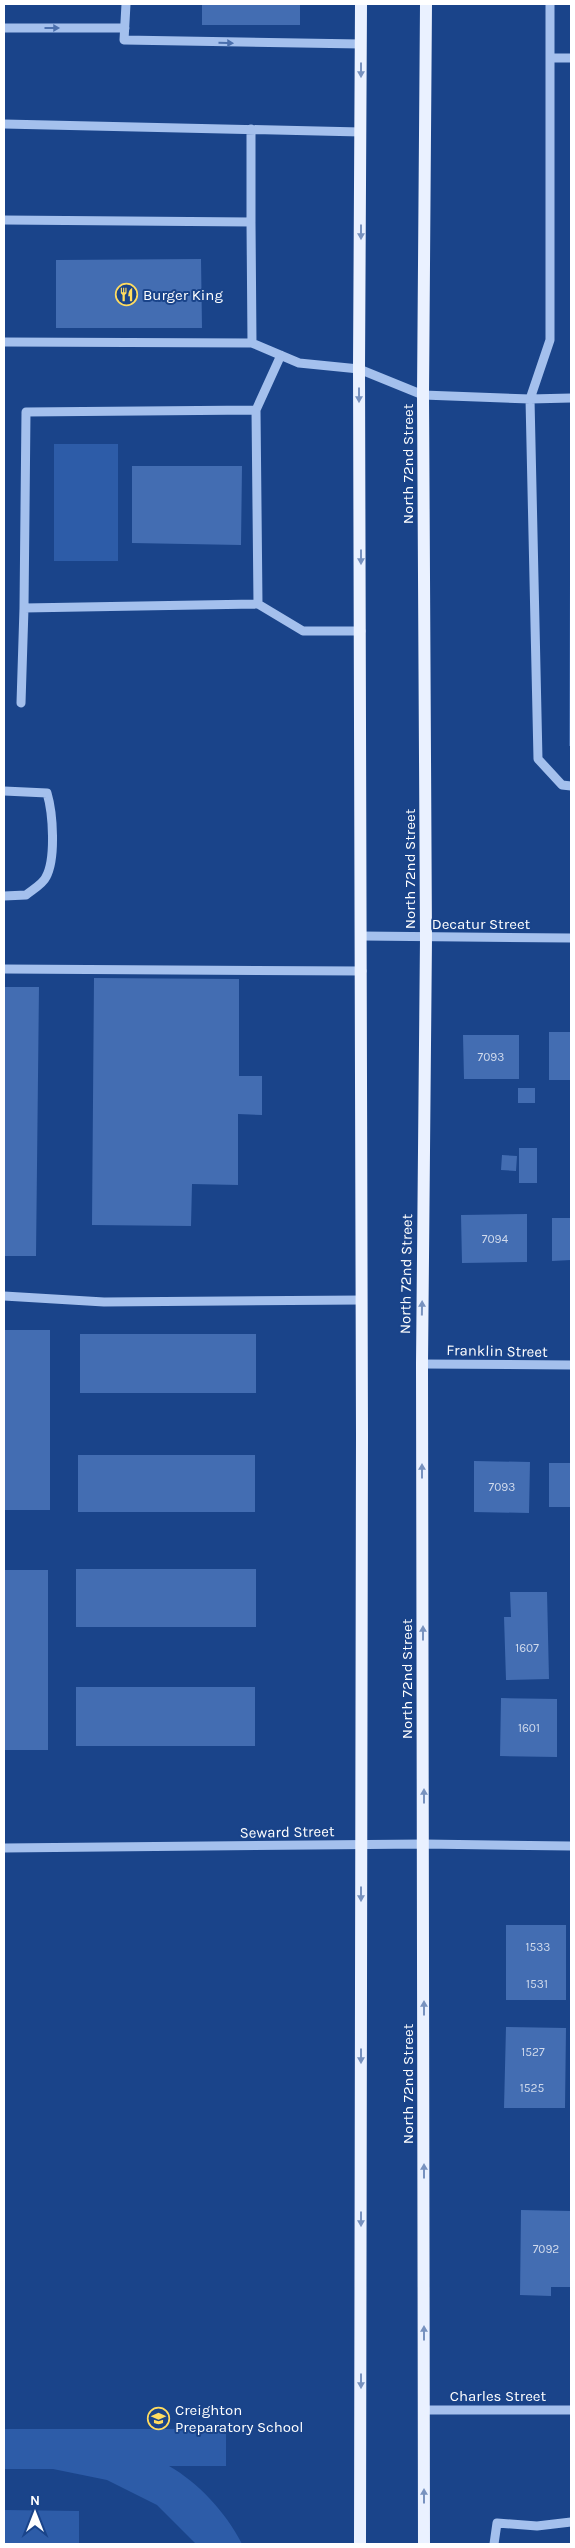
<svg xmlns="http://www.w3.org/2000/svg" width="575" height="2548" viewBox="0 0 575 2548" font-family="Karla,sans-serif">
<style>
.green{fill:#2d5ca8}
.building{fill:#436db2}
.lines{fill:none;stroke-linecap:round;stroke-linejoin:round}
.minor{stroke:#a4c0ed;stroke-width:9}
.major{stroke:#eaf1ff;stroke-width:12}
.oneway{fill:#4a6fad}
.oneway2{fill:#7892bf}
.labels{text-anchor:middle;stroke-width:4;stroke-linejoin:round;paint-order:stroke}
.number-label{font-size:12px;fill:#d0daec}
.poi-label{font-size:15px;fill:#fff;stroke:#1a448a;text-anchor:start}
.street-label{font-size:15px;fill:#fff;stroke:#1a448a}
</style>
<rect width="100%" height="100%" fill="#1a448a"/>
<path class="green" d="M54,444h64v117h-64z
M4,2429h222v37h-57c30,17 58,48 73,78h-46l-39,-39 -50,-25 -54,-11h-49z
M4,2510l75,1v33h-75z"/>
<path class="building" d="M202,4h98v21h-98z
M201,259l1,69h-146v-68z
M132,466h110l-1,79 -109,-2z
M570,580h1v166h-2z
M94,978l145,1v97h23v39l-24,-1v71l-46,-1 -1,42 -99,-1z
M4,987h35l-3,269h-32z
M549,1032h22v48h-22z
M463,1035h56v44h-55z
M518,1088h17v15h-17z
M519,1148h18v35h-18z
M502,1155l15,1 -1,15 -15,-1z
M527,1214v48l-65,1 -1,-48z
M552,1218h19v42l-19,1z
M4,1330h46v180h-46z
M80,1334h176v59h-176z
M78,1455h177v57h-177z
M474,1461l56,1 -1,51 -55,-1z
M549,1463h22v44h-22z
M76,1569h180v58h-180z
M4,1570h44v180h-44z
M510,1592h37l2,87 -43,1 -2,-63h7z
M76,1687h179v59h-179z
M501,1698l56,1v58l-57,-1z
M506,1925h60v75h-60z
M506,2027l60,1 -1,80h-61z
M521,2210l50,1v76h-20v9l-31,-1z"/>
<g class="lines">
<path class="minor" d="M126,4l-2,36 237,4
M550,4v336l-20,59 8,360 24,26 9,1
M4,28h121
M552,58h19
M4,124l357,8
M251,129v93
M4,220l247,2 1,121
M4,342l248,1 47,20 60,6 64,26 107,4 41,-1
M256,410l2,194 -234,4 2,-196 230,-2 25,-55
M258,604l45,27h58
M21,703l3,-95
M4,791l43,2c6,20 9,66 -1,84 -3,7 -14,13 -20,18l-22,1
M362,936l209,2
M4,969l358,2
M4,1296l100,6 258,-2
M422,1364l149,1
M4,1848l420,-4 147,2
M424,2410h147
M494,2544l3,-21 40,3 34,-4"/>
<path class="major" d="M360,2544l2,-1108 -3,-1067 2,-365
M424,2544l-2,-1180 4,-426 -3,-543 3,-391"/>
</g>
<defs><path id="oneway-solid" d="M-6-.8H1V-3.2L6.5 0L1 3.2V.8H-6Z" transform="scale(1.25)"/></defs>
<g class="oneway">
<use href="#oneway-solid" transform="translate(52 28)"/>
<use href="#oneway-solid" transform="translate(226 43) rotate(1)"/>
</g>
<g class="oneway2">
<use href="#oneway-solid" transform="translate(361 70) rotate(90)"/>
<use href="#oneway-solid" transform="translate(361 232) rotate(90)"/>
<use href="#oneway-solid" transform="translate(359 395) rotate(90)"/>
<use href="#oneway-solid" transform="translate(361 557) rotate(90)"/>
<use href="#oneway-solid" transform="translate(422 1308) rotate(-89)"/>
<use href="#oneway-solid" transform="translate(422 1471) rotate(-90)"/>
<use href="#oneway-solid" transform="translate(423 1633) rotate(-90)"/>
<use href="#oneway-solid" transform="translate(424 1796) rotate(-90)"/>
<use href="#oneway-solid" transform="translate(361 1894) rotate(90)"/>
<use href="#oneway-solid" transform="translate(424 2008) rotate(-90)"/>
<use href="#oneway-solid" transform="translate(361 2056) rotate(90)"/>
<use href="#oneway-solid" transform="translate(424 2171) rotate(-90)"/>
<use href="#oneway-solid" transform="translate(361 2219) rotate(90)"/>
<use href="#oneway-solid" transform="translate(424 2333) rotate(-90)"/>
<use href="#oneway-solid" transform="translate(361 2381) rotate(90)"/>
<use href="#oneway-solid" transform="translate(424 2496) rotate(-90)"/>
</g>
<defs>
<symbol id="restaurant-ring" viewBox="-11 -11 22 22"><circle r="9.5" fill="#1a448a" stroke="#ffdc60" stroke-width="1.5"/><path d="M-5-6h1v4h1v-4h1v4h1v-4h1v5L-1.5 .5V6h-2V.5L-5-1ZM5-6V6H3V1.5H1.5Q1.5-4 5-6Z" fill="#ffdc60"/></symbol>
<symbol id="school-ring" viewBox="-11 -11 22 22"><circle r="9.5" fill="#1a448a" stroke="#ffdc60" stroke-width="1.5"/><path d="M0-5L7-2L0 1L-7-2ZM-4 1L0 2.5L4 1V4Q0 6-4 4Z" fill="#ffdc60"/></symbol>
</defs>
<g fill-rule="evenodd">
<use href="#restaurant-ring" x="114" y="282" width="25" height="25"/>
<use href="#school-ring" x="146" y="2406" width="25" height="25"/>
</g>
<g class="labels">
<g class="number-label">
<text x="491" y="1061">7093</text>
<text x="495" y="1243">7094</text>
<text x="502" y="1491">7093</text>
<text x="527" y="1652">1607</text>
<text x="529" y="1732">1601</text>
<text x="538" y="1951">1533</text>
<text x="537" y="1988">1531</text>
<text x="533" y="2056">1527</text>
<text x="532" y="2092">1525</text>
<text x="546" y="2253">7092</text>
</g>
<g class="poi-label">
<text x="143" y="300">Burger King</text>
<text x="175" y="2415">Creighton<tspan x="175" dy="17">Preparatory School</tspan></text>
</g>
<g class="street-label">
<text transform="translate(408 464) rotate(-90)" y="5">North 72nd Street</text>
<text transform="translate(410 869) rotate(-90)" y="5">North 72nd Street</text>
<text x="481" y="929">Decatur Street</text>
<text transform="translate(406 1274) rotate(-89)" y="5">North 72nd Street</text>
<text transform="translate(497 1351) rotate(1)" y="5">Franklin Street</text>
<text transform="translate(407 1679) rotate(-90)" y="5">North 72nd Street</text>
<text transform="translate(287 1832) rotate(-1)" y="5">Seward Street</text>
<text transform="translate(408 2084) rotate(-90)" y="5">North 72nd Street</text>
<text x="498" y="2401">Charles Street</text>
</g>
</g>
<rect width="575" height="2548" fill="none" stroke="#ffffff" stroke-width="10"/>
<g transform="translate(35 2513)" stroke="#1a448a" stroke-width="4" paint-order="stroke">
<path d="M0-4L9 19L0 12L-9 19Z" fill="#ffffff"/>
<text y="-8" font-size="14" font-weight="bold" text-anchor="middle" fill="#ffffff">N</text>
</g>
</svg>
